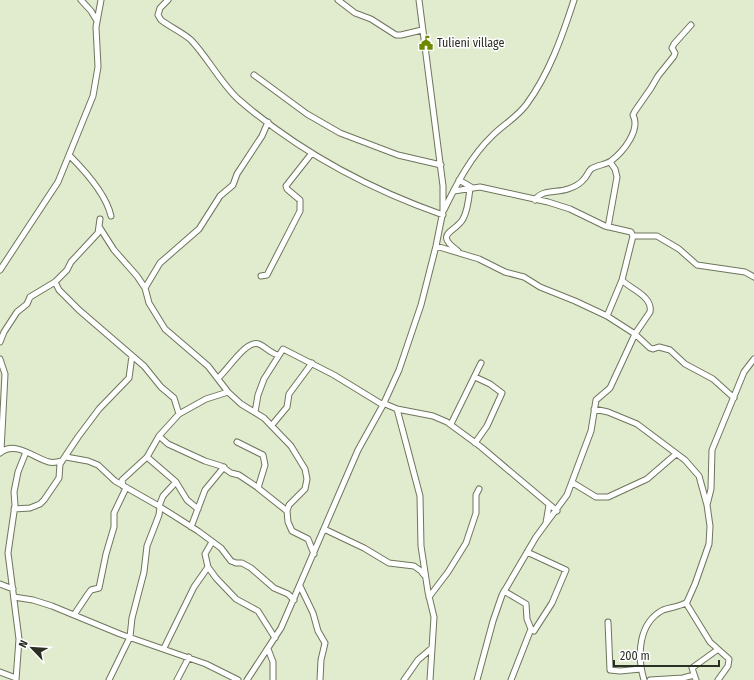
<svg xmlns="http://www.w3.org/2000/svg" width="754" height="680" viewBox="0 0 754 680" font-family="'Fira Sans Condensed',sans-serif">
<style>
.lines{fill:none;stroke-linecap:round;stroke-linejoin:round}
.minor-casing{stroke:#6d765c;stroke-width:7}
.minor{stroke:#fff;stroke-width:5}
.labels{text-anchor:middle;stroke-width:3;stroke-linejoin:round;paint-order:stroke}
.poi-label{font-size:12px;fill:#2b2f24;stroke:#fff;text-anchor:start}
</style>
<rect width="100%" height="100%" fill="#e1ebce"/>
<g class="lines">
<defs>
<path id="minor" d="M81,0l10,11 6,10
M168,0l-8,8 -2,7 3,5c9,7 21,12 30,20 17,18 29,42 47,59 60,52 131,90 205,116
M338,0l17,13 16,6 25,16h5l21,-5
M254,75l53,39 33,19 58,22 43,10
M70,156c15,15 36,38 41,60
M459,180l12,7
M454,191l26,-4 68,15 22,7 35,17 26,6 2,4 -11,44 -15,36
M535,200c7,-11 22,-7 33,-11 6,-2 13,-6 16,-10 3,-3 4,-7 7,-10 6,-4 14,-4 20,-8 12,-9 30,-31 22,-46l2,-4 16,-23 7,-12 16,-20 1,-3 -3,-5 2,-4 17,-19
M444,210c12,-25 27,-54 48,-74 11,-11 24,-18 34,-31 23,-31 36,-68 48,-105
M608,227l9,-50 -2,-8 -5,-7
M100,228l14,22 23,26 8,12 4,15 16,26 43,37 20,26 13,12 23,14 27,28 14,23 2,10 -2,10 -16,16 -2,6 1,11 4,9 16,8 6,15
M633,236h24l22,13 18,16 48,7 9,5
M436,246l43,13 26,13 19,5 16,10 35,14 32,15 28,18 15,14 3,1 6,-2 11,3 15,14 28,15 21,19
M458,251c-25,-18 -3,-18 5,-32 5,-9 6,-22 7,-31
M0,270l58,-88 35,-86 5,-29 -2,-40 5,-27
M261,276l6,-1 2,-4 31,-60v-11l-13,-11 -1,-3 26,-33
M55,282l4,8 20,20 65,56 17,21 13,11 5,16
M145,288l15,-25 39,-34 21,-33 13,-11 4,-11 25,-38 6,-14
M0,342l4,-10 13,-20 10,-8 3,-7 25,-15 12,-12 4,-8 27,-29 2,-14
M0,359l5,15 -4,77
M475,377l15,7 12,9 -15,33 -12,17
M218,378c10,-8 28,-39 41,-34 7,3 11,9 19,11
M383,403l14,6 36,7 14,6 34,25 76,64
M397,409l23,87 1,50 7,46 6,25 -4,63
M594,409l14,3 29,12 48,36 14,16 8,29
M255,412l3,-17 6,-16 19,-30 51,26 49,30
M451,424l30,-61
M272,425l15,-18 2,-13 23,-31
M159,436l9,8 37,17 16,5 10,7 8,2 18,12
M237,442l26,13 2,10 -7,23 29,23
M0,453c15,-13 34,5 49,9 4,1 9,0 13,-1
M66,457l22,4 10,4 17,16 42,24 41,26 23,17 10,13 5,2h6l9,5 23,20 14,6 6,6
M147,457l29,25 11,18 11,9
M573,483l23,14h12l39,-18 29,-25
M123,486l-1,-6 25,-23 12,-21 20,-22 27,-15 22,-7
M159,506l4,-10 13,-14
M14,509l16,-1 10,-4 4,-4 15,-22 1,-14 18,-27 21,-28 30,-31 3,-22
M546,523l3,-18
M191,527l14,-37 19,-23
M324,529l40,19 25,15 25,3 7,5 3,4
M212,542l-7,12 3,13 8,11 20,21 22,12 17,27
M527,552l39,18 -14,33 -18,28
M0,584l13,5
M300,586l13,27 5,18 7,12 -4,17 -1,20
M504,591l22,13 1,15 4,10 -20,51
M14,597l19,3 19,6 68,28 86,30 32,16
M429,597l19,-25 18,-29 10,-30v-18l3,-6
M686,603l24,39 19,17 -1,7 -10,14
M74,615l14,-21 3,-4 8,-2 7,-34 8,-27v-14l12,-25
M608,622l2,48 10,1 21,-2
M164,648l30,-61 14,-20
M268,649l5,13v18
M0,672l16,6
M16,680l3,-41 -11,-86 7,-48 -1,-13 4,-20 8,-20
M109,680l21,-43 2,-19 12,-46 3,-26 12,-31 1,-8
M177,680l12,-23
M247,680l34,-52 77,-178 25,-45 16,-35 22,-65 15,-59 7,-35v-25l-24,-186
M404,680l14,-20 14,-12
M477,680l16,-59 9,-26 34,-58 31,-42 24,-64 5,-31 14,-12 25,-54 15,-22c3,-16 -20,-23 -28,-32
M644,680c-7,-24 -6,-57 19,-70 8,-3 17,-3 24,-8l8,-18 14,-40 1,-18 -3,-21 4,-16 1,-39 32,-78 10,-13
M650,680l33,-2 11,-3
M696,680l-4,-12 25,-18"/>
</defs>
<use href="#minor" class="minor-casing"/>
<use href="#minor" class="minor"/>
</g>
<defs>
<symbol id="civic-bare" viewBox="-9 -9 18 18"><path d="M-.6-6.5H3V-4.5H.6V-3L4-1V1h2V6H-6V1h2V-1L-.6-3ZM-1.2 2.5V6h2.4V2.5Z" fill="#6d8900" stroke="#fff" stroke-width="2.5" paint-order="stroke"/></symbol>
</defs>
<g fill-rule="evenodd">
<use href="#civic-bare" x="416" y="33" width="20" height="20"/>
</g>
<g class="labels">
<g class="poi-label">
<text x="437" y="47">Tulieni village</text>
</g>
</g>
<g transform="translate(32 648) rotate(295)" stroke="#ffffff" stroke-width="3" paint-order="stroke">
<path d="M0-3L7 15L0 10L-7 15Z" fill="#2b2f24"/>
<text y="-6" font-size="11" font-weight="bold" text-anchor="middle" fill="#2b2f24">N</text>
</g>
<path d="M614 660v6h105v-6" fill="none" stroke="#2b2f24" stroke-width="2"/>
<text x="620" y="660" font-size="12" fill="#2b2f24" stroke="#ffffff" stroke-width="3" paint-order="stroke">200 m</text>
</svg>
